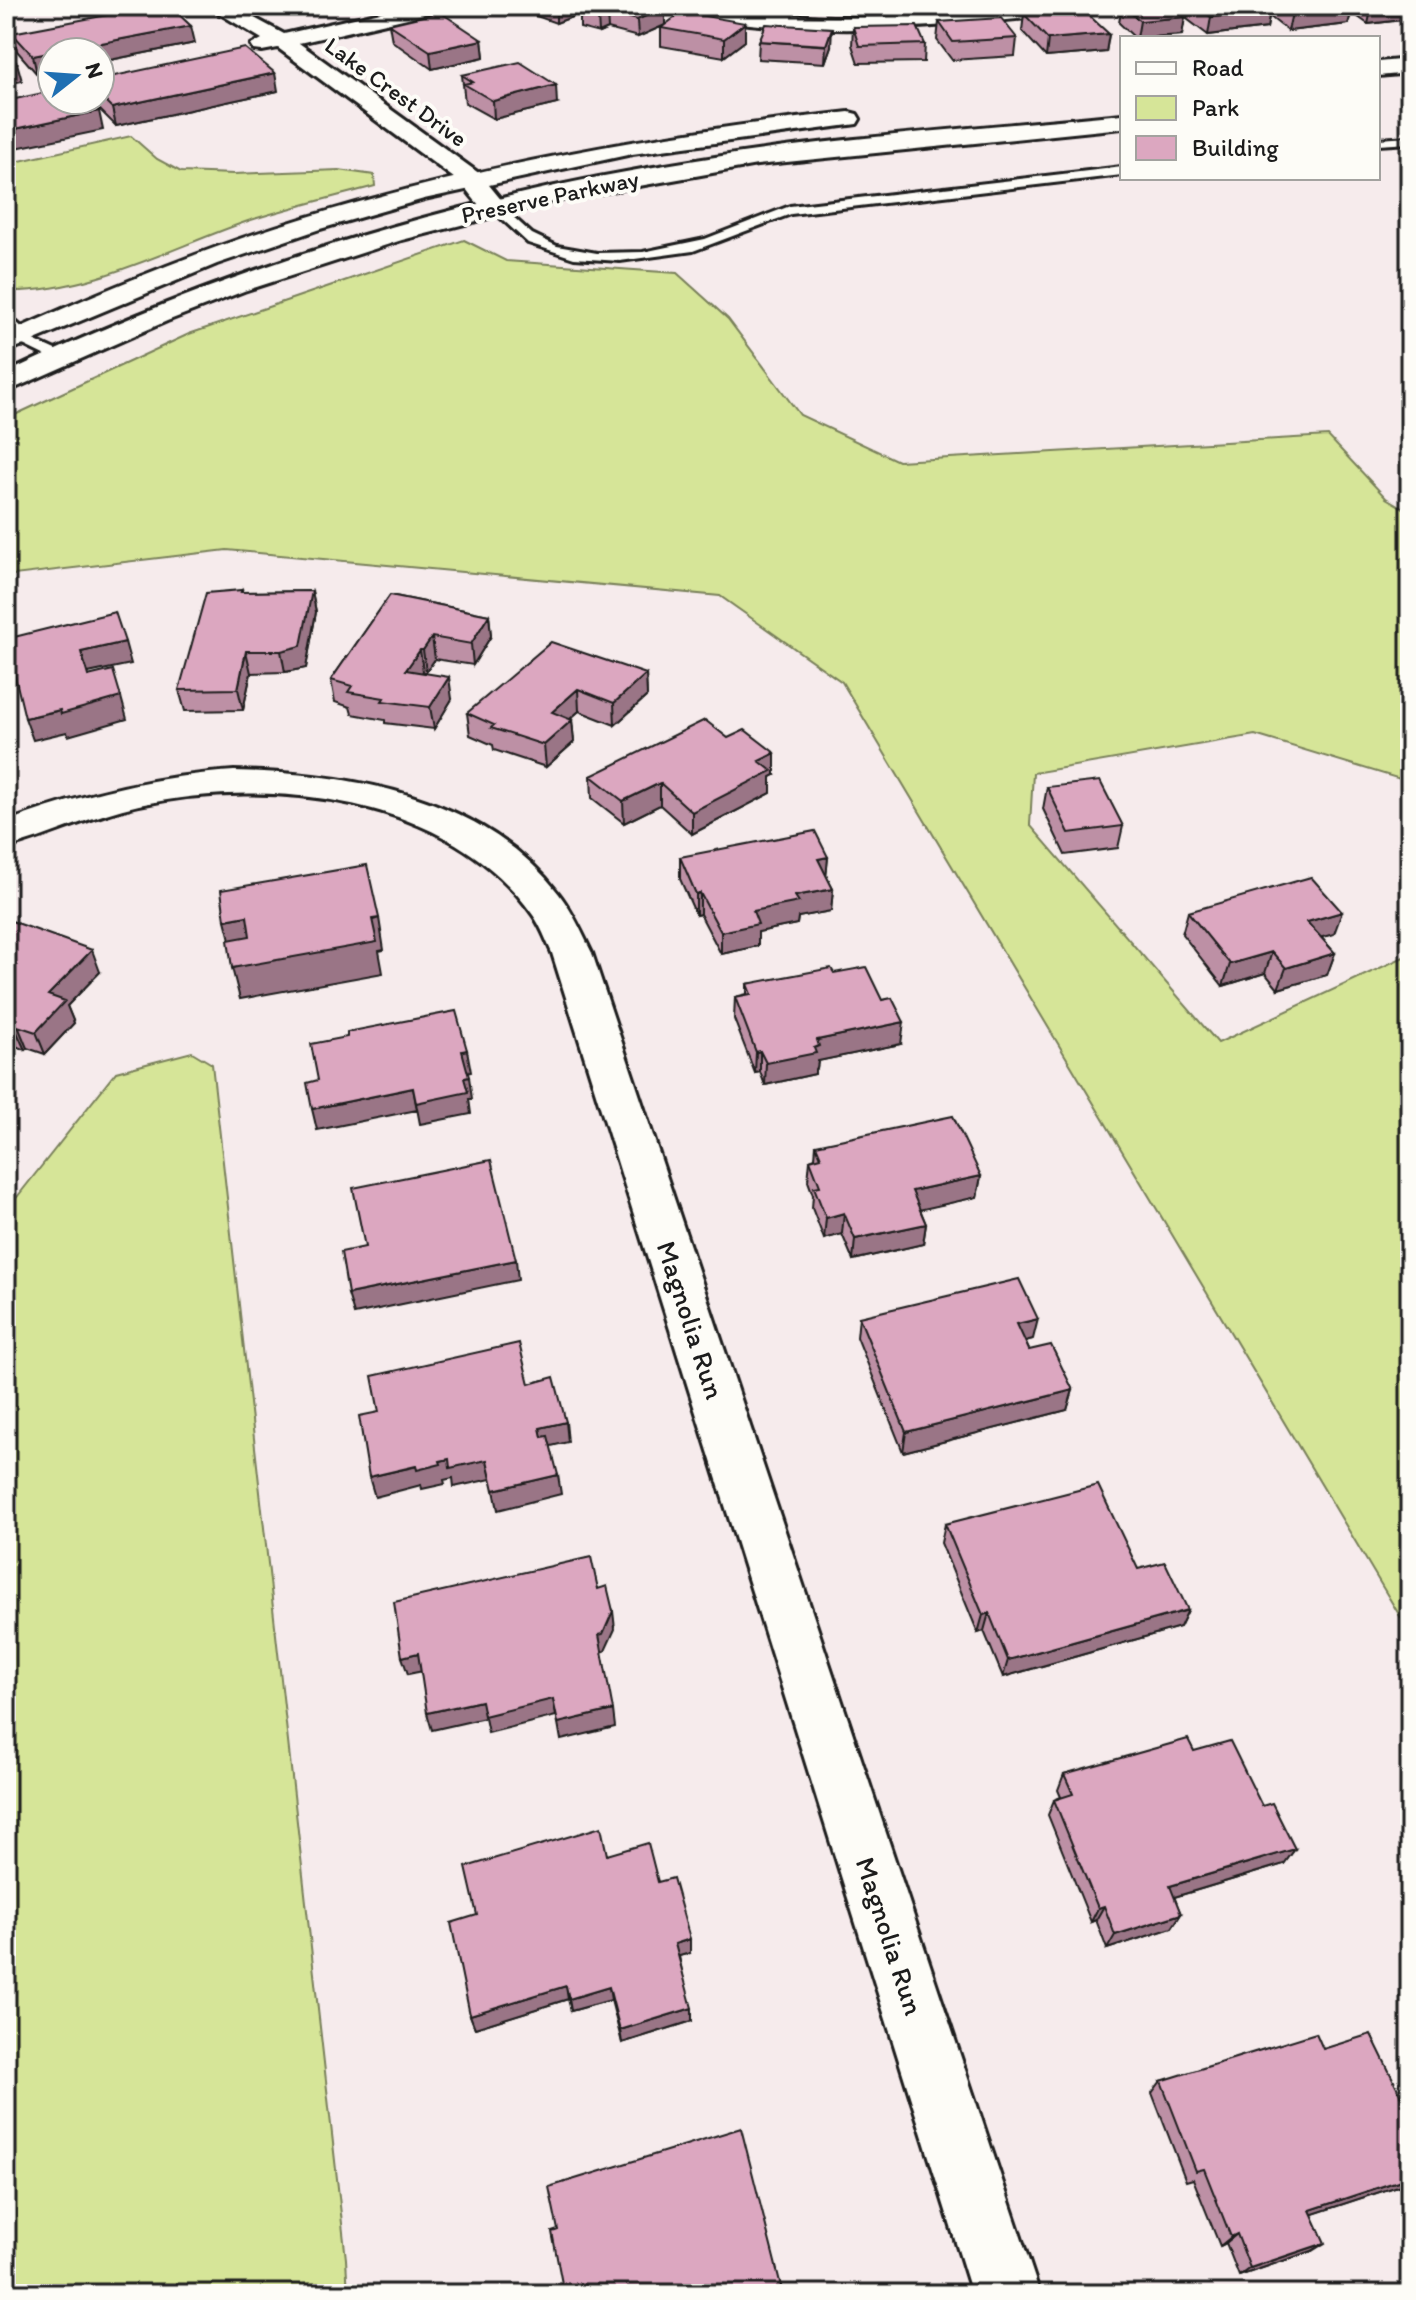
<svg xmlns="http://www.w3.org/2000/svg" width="1416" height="2300" viewBox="0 0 1416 2300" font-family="Itim,sans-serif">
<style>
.green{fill:#d6e598;stroke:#79805a;stroke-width:2}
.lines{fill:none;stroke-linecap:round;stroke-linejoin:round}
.lane-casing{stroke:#1c1c1c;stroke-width:6}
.street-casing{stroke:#1c1c1c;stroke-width:6}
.secondary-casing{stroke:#1c1c1c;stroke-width:6}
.lane{fill:#fdfcf7;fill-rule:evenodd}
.street{fill:#fdfcf7;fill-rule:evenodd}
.secondary{fill:#fdfcf7;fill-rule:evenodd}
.wall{fill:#bd90a5;stroke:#1c1c1c;stroke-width:2}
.shaded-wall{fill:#9a7586;stroke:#1c1c1c;stroke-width:2}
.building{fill:#dca7c0;stroke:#1c1c1c;stroke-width:2}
.labels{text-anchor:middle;stroke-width:8;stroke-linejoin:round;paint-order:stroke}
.far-street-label{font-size:24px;fill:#1c1c1c;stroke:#fdfcf7}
.street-label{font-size:28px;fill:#1c1c1c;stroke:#fdfcf7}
</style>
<rect width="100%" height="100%" fill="#f6ebec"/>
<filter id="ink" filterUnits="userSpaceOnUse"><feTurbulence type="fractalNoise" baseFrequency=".0125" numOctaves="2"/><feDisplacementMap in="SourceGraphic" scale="16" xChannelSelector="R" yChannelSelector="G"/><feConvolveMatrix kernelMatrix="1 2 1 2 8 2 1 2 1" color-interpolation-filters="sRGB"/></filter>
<g filter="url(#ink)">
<path class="green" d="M131,136l26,23 24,13 53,2 105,-4 35,5 1,11c-41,11 -83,21 -124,34 -80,27 -159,73 -245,71v-127z
M464,240l42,21 171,12 51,46 72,96 98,46 430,-25 58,62 24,14v270l-155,-47 -222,38 -3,52 188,218 192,-89v679l-568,-951 -122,-86 -493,-46 -221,26v-157l183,-85z
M192,1052l20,12 134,1195 2,35h-342v-1083l110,-139z"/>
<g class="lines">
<defs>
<path id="lane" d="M1410,137v6l-32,2v-6z
M1122,167v8l-331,39 -98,37 -73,10 -46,-3 -46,-15 -39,-36 10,-3 33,30 25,12 40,7 46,-1 62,-13 85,-33z
M20,334l44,20 2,3 -12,3 -39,-19v-6z"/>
<path id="street" d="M207,6h25l52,28 123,-28h38l-3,4 -143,33 181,131 27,33 -3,5c-21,5 -30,-14 -42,-28l-184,-136 -16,3 -8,-1 -3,-5 11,-6z
M669,6c55,0 109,10 164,11 89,1 178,-11 267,-11l-10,6c-138,13 -282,32 -418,-2z
M6,320l10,2 18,16 -4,6 -10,2 -14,-5z
M234,771c118,2 249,24 325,123 14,18 23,39 33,59l448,1341h-68l-420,-1341c-6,-13 -11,-27 -19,-38 -84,-120 -262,-138 -394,-110 -46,10 -88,31 -133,43v-26c75,-28 149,-46 228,-51z"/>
<path id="secondary" d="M1410,59v14l-32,3v-14z
M849,112l8,2 3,5 -3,5 -225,30 -208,45 -104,30 -103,35 -211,88v-18c97,-44 196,-85 298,-116 179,-54 360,-86 545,-106z
M1122,114v14l-365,37 -202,36 -153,39 -158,51 -77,30 -161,71v-19c218,-104 451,-176 690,-213 141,-23 284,-32 426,-46z"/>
</defs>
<use href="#lane" class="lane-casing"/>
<use href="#street" class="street-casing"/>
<use href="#secondary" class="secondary-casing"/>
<use href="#lane" class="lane"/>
<use href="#street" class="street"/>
<use href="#secondary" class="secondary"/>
</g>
<path class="wall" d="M310,6h34l-26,6z
M525,6h136l4,1v18l-27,12 -30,-8 -9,4 -19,-5v-14l-24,9 -31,-11z
M1122,6l63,11 -3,18 -47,3 -16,-15z
M1189,6h221v13l-42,5 -17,-12 -3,12 -60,7 -19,-15 -2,12 -59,7 -21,-16z
M1024,14l85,20 -3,18 -60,5 -24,-26z
M939,22l78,16 -2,18 -63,4 -15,-20z
M745,23v18l-21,16 -63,-11v-18z
M389,24l93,16 2,17 -52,12 -40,-28z
M853,27l72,17 -1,18 -66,1 -6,-18z
M12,33l183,10 -95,19v-10l-63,22 -20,-23z
M759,41l72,5 -6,17 -67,-4z
M462,75l95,29 -63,15 -29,-16z
M100,79l178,12 -162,35 -26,-26h10z
M242,590v2l70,-1 4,21 -10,56 -21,4 -34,1 -8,37 -58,1 -6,-21z
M390,595l99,20 2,21 -18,29 -38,-6 -9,13 -4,1 30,26 -18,30 -49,-6v-3l-33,-6 -2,-7 -15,-5 -4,-22z
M646,674l1,22 -32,29 -36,-14 -9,8 2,1 2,22 -28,25 -52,-17 -1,-5 -23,-10 -3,-22z
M728,738l47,37 -4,2v16l-79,41 -32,-29 -36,18 -32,-25 -1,-22z
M1047,787l76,39 -5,22 -53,7 -22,-46z
M680,857h148l-2,19 7,13 -2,22 -33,6 -1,7 -39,8v14l-37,8 -21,-40 -4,1 -16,-36z
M1188,912l146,22 -13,3 14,16 -8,22 -49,14 -13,-16 -42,13 -41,-52z
M6,919l94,53 -33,34 7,17 -29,31 -18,-6 -2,2 -19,-8z
M834,973l67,71 -83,17 -1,7 -2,1v5l-50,11 -5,-13 -5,1 -21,-54 1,-22 12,-3v-10z
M816,1145l165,31 -4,21 -57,12 6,15 -3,20 -70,16 -11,-26 -18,5 -12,-31 1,-13 -5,-14 2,-21 5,-2z
M859,1317l174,22 -8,2 4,9 44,40 -6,20 -164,42 -46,-115z
M945,1524l193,45 50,41 -8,17 -177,50 -19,-46 -6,2 -37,-90z
M1194,1751l68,55 33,43 -11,15 -110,33 7,17 -9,14 -65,21 -11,-29 -5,2 -43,-107 6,-15 7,-3 -3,-7 6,-16z
M607,1855l51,27 32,71 -11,3 13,65 -70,22 -11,-43 -40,11 -3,-12 -93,29 -5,-13 7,-100z
M1323,2049l87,65v68l-98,32v37l-73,25 -13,-33 -6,3 -27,-67 -7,2 -34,-88 9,-12z"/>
<path class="shaded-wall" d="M317,6h27l-26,6z
M556,6h34l-11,4 1,4 -24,9z
M1372,6h38v13l-42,5z
M665,7v18l-27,12 -1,-17z
M1353,7l-5,17 -60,7 4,-18z
M607,11l1,18 -9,4 -1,-17z
M1270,11l-3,17 -59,7 3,-18z
M1185,17l-3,18 -45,3 3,-17z
M745,23v18l-21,16v-18z
M191,26l4,17 -95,19v-10h-46z
M832,28l-1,18 -6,17 1,-18z
M1109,34l-3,18 -60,5 2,-18z
M482,40l2,17 -52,12 -2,-18z
M52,52v19l-15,3 -4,-18z
M17,63l5,18 -16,3v-19z
M275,73l3,18 -162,35 -4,-18z
M556,85l1,19 -63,15 -1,-18z
M99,111l4,19 -97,20v-19z
M312,591l4,21 -10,56 -21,4 -4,-21z
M489,615l2,21 -18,29 -2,-21z
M432,637l3,22 -9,13 -3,-22z
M125,642l6,22 -43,9 -7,-21z
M420,650l3,21 -14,21 -3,-22z
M246,651l5,22 -8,37 -5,-21z
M646,674l1,22 -32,29 -1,-22z
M449,677l3,22 -18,30 -4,-22z
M578,689l1,22 -25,22 -2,-21z
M121,697l6,22 -59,17 -1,-4 -34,8 -8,-22z
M572,720l2,22 -28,25 -2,-22z
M775,753v22l-4,2v16l-79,41v-22l67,-51z
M660,783v22l-36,18 -1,-22z
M828,857l-2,22 -8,-20z
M833,889l-2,22 -33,6 -1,7 -39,8v14l-37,8v-22l32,-21 42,-15z
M700,893v21l-4,1v-21z
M1342,912l-8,22 -34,9 7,-21z
M247,916l8,31 -22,4 -8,-31z
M379,918l5,32 -5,1 4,22 -143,26 -8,-31z
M92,950l8,22 -33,34 7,17 -29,31 -9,-22 12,-37z
M1272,952l-7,21 -42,13 7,-22z
M1335,953l-8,22 -49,14 8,-21z
M904,1022l-3,22 -83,17 -1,7 -2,1v5l-50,11 1,-22 51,-23z
M18,1026l9,22 -2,2 -10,-22z
M467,1050l4,22 -5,1 -4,-22z
M760,1051v21l-5,1 1,-21z
M469,1077l3,22h-3l2,15 -51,10 -4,-21 48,-25z
M413,1088l4,22 -100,20 -5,-21z
M981,1176l-4,21 -67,15 2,-21z
M844,1213l-2,21 -18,5 2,-21z
M926,1224l-3,20 -70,16 2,-21z
M516,1260l2,20 -164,34 -6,-20z
M1038,1319l-5,20 -20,5 4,-20z
M1073,1390l-6,20 -164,42 3,-20z
M566,1422l2,20 -25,6 -3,-20z
M449,1459l38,1 4,19 -37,8 -1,-9 -9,2 1,4 -23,5 -1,-4 -46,12 -6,-20z
M558,1475l3,19 -63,16 -4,-20z
M1188,1610l-8,17 -177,50 5,-17z
M613,1611l2,18 -10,22 -4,1 -2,-17z
M989,1613l-5,18 -6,2 5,-18z
M418,1653l5,18 -15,3 -6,-17z
M553,1699l3,17 -68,17 -3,-15 -53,12 -5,-17 54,-12z
M613,1710l2,17 -54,13 -3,-17z
M1295,1849l-11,15 -123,37 9,-15z
M1104,1906l-8,14 -5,2 7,-14z
M1181,1914l-9,14 -65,21 8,-14z
M690,1939v14l-14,4 -1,-13z
M566,1986l2,13 -93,29 -5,-13z
M609,1987l2,13 -40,11 -2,-12z
M692,2008v13l-70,22 -2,-13z
M1410,2177v5l-112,37 12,-9z
M1237,2234l-11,9 -6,3 11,-9z
M1325,2243l-13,8 -73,25 11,-8z"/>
<path class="building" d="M155,6h15l21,20 -158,30 -21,-23z
M588,6h73l4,1 -28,13 -30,-9 -9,5 -19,-6z
M1123,6h50l12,11 -45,4z
M1196,6h68l6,5 -59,6z
M1283,6h69l1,1 -61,6z
M1082,9l27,25 -61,5 -24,-25z
M440,12l42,28 -52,11 -41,-27z
M682,12l63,11 -21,16 -63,-11z
M1001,18l16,20 -64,4 -14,-20z
M766,24l66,4 -6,17 -67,-4z
M917,26l8,18 -66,2 -6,-19z
M245,48l30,25 -163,35 -12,-12v-17z
M6,51l11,12 -11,2z
M520,62l36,23 -63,16 -29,-17 9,-2 -11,-7z
M52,91v9h36l11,11 -93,20v-30z
M242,590l-1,2 71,-1 -11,55 -20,5h-35l-8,38 -59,1 27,-97z
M390,595l99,20 -18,29 -39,-7 -9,13h-3l-14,20 43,7 -19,30 -48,-6 2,-3 -36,-6 4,-6 -21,-6z
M115,612l10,30 -44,10 7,24 25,-6 8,27 -60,17 -1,-4 -35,8 -19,-79z
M551,642l95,32 -32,29 -36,-14 -26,23 20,8 -28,25 -53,-17 3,-3 -27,-12z
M705,720l23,18 17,-8 30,23 -16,8 13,10 -80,41 -32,-29 -37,18 -32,-25z
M1100,781l23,45 -54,7 -22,-46z
M815,831l13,26 -10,2 15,30 -38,7 4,6 -46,9 5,13 -37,8 -21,-39 -4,1 -16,-37z
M367,865l12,53 -7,1 5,23 -145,26 -4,-28 22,-4 -3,-20 -22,4 -4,-30z
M1311,877l31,35 -35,10 28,31 -49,15 -14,-16 -42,12 -42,-52z
M6,919l86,31 -44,45 17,6 -29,31 -18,-6 -3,2 -9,-4z
M866,967l16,33 10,-2 12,24 -87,18 2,6 -5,2 2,5 -50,10 -6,-12 -4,1 -21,-55 16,-3 -4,-10 84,-16 3,5z
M456,1011l11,39 -5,1 7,26 -5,1 4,14 -52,11 -3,-15 -101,21 -5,-26 11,-3 -7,-36 36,-7v-5z
M953,1116l28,60 -69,15 14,33 -71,15 -11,-26 -18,5 -12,-31 6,-1 -10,-26 11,-3 -5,-12z
M491,1160l25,100 -168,34 -7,-42 24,-5 -12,-59z
M1019,1279l19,40 -21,5 12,26 22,-5 22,45 -167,42 -47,-115z
M519,1343l10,41 25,-7 12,45 -26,6 2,9 6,-1 10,39 -64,15 -7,-30 -37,8 -1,-9 -9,2 1,3 -24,6 -1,-4 -47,11 -10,-61 20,-4 -7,-36z
M1098,1485l40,84 27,-7 23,48 -180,50 -19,-47 -6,2 -38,-91z
M591,1557l7,32 9,-3 6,25 -10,23 -4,1 14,75 -55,13 -5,-24 -69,17 -3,-15 -54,12 -9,-60 -16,4 -8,-55z
M1188,1739l6,12 36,-10 32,65 10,-3 23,46 -125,37 11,28 -66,21 -11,-29 -6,2 -44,-108 19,-6 -9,-20z
M601,1827l6,28 41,-12 10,39 15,-4 17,61 -15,5 17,64 -72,22 -11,-43 -40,12 -3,-13 -96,29 -19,-92 26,-8 -11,-48z
M1316,2033l7,16 48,-15 39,80v63l-100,33 15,33 -75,25 -13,-34 -6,3 -27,-68 -8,2 -35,-90z
M741,2128l42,166h-219l-12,-62 6,-2 -9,-43z"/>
</g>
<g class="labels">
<g class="far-street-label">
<text transform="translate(396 92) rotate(36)" y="8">Lake Crest Drive</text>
<text transform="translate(550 197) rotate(-12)" y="8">Preserve Parkway</text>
</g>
<g class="street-label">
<text transform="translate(691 1320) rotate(72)" y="10">Magnolia Run</text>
<text transform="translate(890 1936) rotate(72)" y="10">Magnolia Run</text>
</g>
</g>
<rect width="1416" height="2300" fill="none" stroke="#fdfcf7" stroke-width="32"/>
<rect x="16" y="16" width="1384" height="2268" fill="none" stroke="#1c1c1c" stroke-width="3" filter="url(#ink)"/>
<rect x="1120" y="36" width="260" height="144" fill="#fdfcf7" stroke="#a3a29f" stroke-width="2"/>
<rect x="1136" y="62" width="40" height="12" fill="#fdfcf7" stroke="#a3a29f" stroke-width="2"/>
<text x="1192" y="76" font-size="24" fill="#1c1c1c">Road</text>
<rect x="1136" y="96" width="40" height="24" fill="#d6e598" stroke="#a3a29f" stroke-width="2"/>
<text x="1192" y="116" font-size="24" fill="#1c1c1c">Park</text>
<rect x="1136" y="136" width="40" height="24" fill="#dca7c0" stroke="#a3a29f" stroke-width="2"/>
<text x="1192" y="156" font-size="24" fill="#1c1c1c">Building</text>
<g transform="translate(76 76) rotate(73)"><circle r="38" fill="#fdfcf7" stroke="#a3a29f" stroke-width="2"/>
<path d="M0-6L14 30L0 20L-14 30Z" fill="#1f6fb2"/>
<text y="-12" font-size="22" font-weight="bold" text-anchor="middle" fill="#1c1c1c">N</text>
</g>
</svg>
